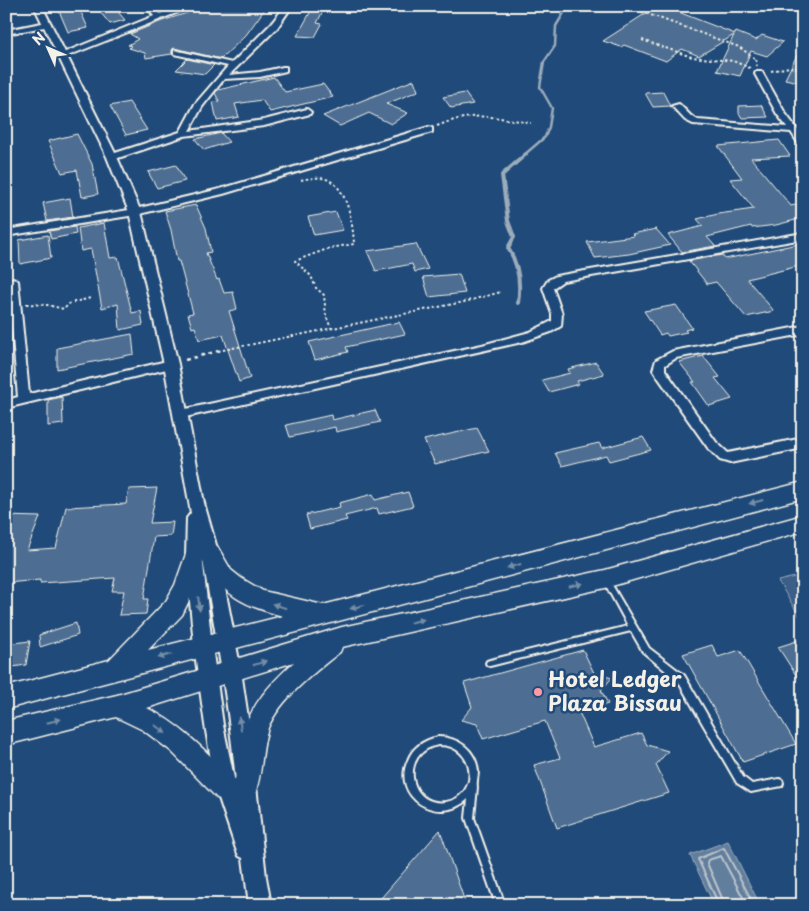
<svg xmlns="http://www.w3.org/2000/svg" width="809" height="911" viewBox="0 0 809 911" font-family="'Playpen Sans',sans-serif">
<style>
.green{fill:#3a5f88;stroke:#97a8b8}
.water{fill:#627e9d;stroke:#9cacbb}
.lines{fill:none;stroke-linecap:round;stroke-linejoin:round}
.shore{stroke:#bac3ca;stroke-width:2}
.stream-far1{stroke:#9cacbb;stroke-width:2.5}
.stream{stroke:#9cacbb;stroke-width:4}
.building{fill:#4d6e92;stroke:#f4f1e8}
.service-casing{stroke:#f4f1e8;stroke-width:4}
.minor-casing{stroke:#f4f1e8;stroke-width:4}
.tertiary-casing{stroke:#f4f1e8;stroke-width:4}
.primary-casing{stroke:#f4f1e8;stroke-width:3}
.path-far1{stroke:#f4f1e8;stroke-width:2;stroke-dasharray:2.5 2.5;stroke-linecap:butt}
.path{stroke:#f4f1e8;stroke-width:2.5;stroke-dasharray:4 4;stroke-linecap:butt}
.service{fill:#1f4a7a;fill-rule:evenodd}
.minor{fill:#1f4a7a;fill-rule:evenodd}
.tertiary{fill:#1f4a7a;fill-rule:evenodd}
.primary{fill:#1f4a7a;fill-rule:evenodd}
.oneway{fill:#748da6}
.poi-dot{fill:#ff9aa2;stroke:#1f4a7a;stroke-width:2}
.labels{text-anchor:middle;stroke-width:5;stroke-linejoin:round;paint-order:stroke}
.near-poi-label{font-size:21px;font-weight:bold;fill:#f4f1e8;stroke:#1f4a7a;text-anchor:start}
</style>
<rect width="100%" height="100%" fill="#1f4a7a"/>
<filter id="ink" filterUnits="userSpaceOnUse"><feTurbulence type="fractalNoise" baseFrequency=".02" numOctaves="2"/><feDisplacementMap in="SourceGraphic" scale="10" xChannelSelector="R" yChannelSelector="G"/><feConvolveMatrix kernelMatrix="1 2 1 2 8 2 1 2 1" color-interpolation-filters="sRGB"/></filter>
<g filter="url(#ink)">
<path class="green" d="M803,575v47l-25,-41z"/>
<path class="water" d="M728,841l32,64h-46l-24,-50z"/>
<g class="lines">
<path class="shore" d="M719,905l-21,-46 26,-11 30,57
M725,905l-18,-42 1,-3 13,-4 26,49"/>
<path class="stream-far1" d="M524,155l21,-18 4,-10 3,-19 -12,-21 4,-25 11,-16 1,-20 12,-20"/>
<path class="stream" d="M518,303c3,-20 1,-38 -10,-55l6,-11 -6,-16 -6,-46 24,-21"/>
</g>
<path class="building" d="M57,6h17l3,5 3,-1 8,18 -20,4z
M95,6h18l12,14 -15,4z
M209,6h58l-21,29 -25,24 -47,-11 -2,2v4l-26,4 -1,-5 -16,-5 2,-2 -3,-1 10,-6 -8,-5 32,-13z
M657,6l24,7 54,21 1,-2 20,8 6,-5 21,7 -16,14 -16,-5 -11,25 -23,-5 17,-36 -35,21 -17,-7 -16,12 -42,-16 -3,2 -18,-6z
M311,11h12l-6,12 5,1 -7,13 -18,-1z
M803,43v40l-18,-4z
M187,59l27,6 -9,9 -29,-4z
M274,77l11,15 38,-8 10,13 -63,15 -8,-12 -27,4 4,13 -22,4 -4,-19 6,-1 -4,-8 3,-3z
M414,80l4,11 -32,13 22,9 -17,11 -22,-11 -29,13 -17,-10z
M663,92l7,14 -17,1 -8,-14z
M465,93l8,11 -22,4 -8,-11z
M129,102l18,28 -21,5 -16,-29z
M761,105l7,12 -26,1 -3,-5v-7z
M221,133l8,9 -25,8 -9,-11z
M77,134l15,30 6,30 -16,3 -5,-27 -15,3 -14,-32z
M779,140l11,16 -39,2 40,48 12,-3v15l-27,7 -24,3 -1,-2 -44,11 8,9 -33,6 -14,-17 35,-9 -6,-7 21,-5 36,-5 -24,-30 12,-1 -24,-32z
M176,165l9,16 -28,7 -9,-16z
M70,198l3,19 -26,4 -4,-18z
M196,205l10,23 5,24 -5,1 11,27 2,-1 5,14 9,-1 4,17 -8,2 21,67 -11,4 -16,-47 -24,5 -4,-13 -3,1 -4,-14 5,-1 -14,-52h-2l-6,-31 -6,-19z
M336,212l7,18 -29,5 -6,-18z
M104,223l6,35 8,-1 14,56 9,-2 2,14 -23,5 -2,-26 -16,4 -11,-59 -10,2 -3,-23z
M75,227l1,7 -25,5 -2,-8z
M656,229l14,16 -41,9 -34,4 -8,-16 47,-6 -2,-2z
M48,235l3,23 -31,6 -1,-24z
M803,243v22l-56,14 27,32 -28,6 -30,-35 -9,2 -18,-23 33,-6 3,4z
M416,244l12,25 -13,3 -3,-8 -36,7 -9,-20z
M459,274l6,19 -36,4 -6,-20z
M676,305l16,23 -7,2 2,2 -19,4 -2,-3 -6,2 -16,-24z
M399,322l6,12 -59,13 2,5 -33,8 -6,-18z
M132,334l2,20 -77,15v-21z
M703,356l17,21 -5,1 17,21 -23,7 -17,-24h3l-16,-20z
M596,362l8,12 -27,7 2,3 -30,8 -7,-12 28,-7 -2,-4z
M62,397l1,27 -15,2v-26z
M375,410l5,12 -44,10 -1,-5 -45,10 -4,-12 45,-10 1,5z
M477,428l12,23 -54,13 -11,-24z
M643,437l8,13 -42,11 -3,-6 -44,11 -7,-13 44,-10 3,5z
M157,488l-7,35 23,-1 -2,14 -17,1 -10,62h4l-2,15 -27,1 5,-24h-12l3,-13 -75,5v-3l-34,3v-67l34,1 -13,33 29,-2 10,-41 60,-3 3,-15z
M408,492l5,14 -34,8 -2,-6 -32,8 2,4 -37,9 -4,-14 34,-8 -1,-4 34,-9 2,6z
M76,623l2,12 -38,12 -1,-12z
M803,639v47l-25,-39z
M30,641l-4,24 -20,3v-24z
M712,645l6,12 22,-7 56,94 -53,18 -60,-108z
M583,650l11,23 18,5 -11,12 7,14 -29,8 15,35 47,-14 6,12 21,6 -12,14 13,28 -112,35 -23,-63 26,-7 -15,-37 -62,18 -6,-15 -16,-4 11,-13 -8,-24z
M440,830l26,75h-91z"/>
<g class="lines">
<defs>
<path id="service" d="M606,577l2,1 41,70 35,27 59,102 9,7 27,-5 3,1 1,3 -1,3 -31,6 -14,-9 -59,-102 -35,-29 -12,-21 -141,35 -3,-1 -1,-2 1,-2 3,-1 138,-34 -25,-46 1,-2z
M438,737c20,0 38,13 40,34 0,6 -2,11 -1,16l-3,31 31,87h-9l-30,-87 2,-19c-30,28 -77,-2 -60,-39 5,-13 16,-20 30,-23zM438,745c39,-1 42,52 8,57 -38,6 -47,-50 -8,-57z"/>
<path id="minor" d="M146,6h7l7,8 23,-8h11l-129,51 -7,-2 96,-39z
M285,6h7l-15,22 -48,47 31,-3 23,-5h3v4l-26,6 -36,2 -22,28 -13,24 75,-11 43,-11 4,3 -1,2 -46,12 -80,10 -69,23h-6v-4l71,-23 15,-28 33,-38 -54,-12v-4l58,13 39,-39z
M47,22l4,2 -1,2 -44,8v-4z
M756,72h6l23,41 18,24v10l-3,-1 -9,-14 -98,-8 -8,-4 -13,-14 7,-2 12,12 7,4 89,7 -10,-13 -22,-40z
M429,127l3,1v4l-209,62 -88,21 -129,21v-6l129,-21 85,-20z
M803,233v6l-240,42 -10,7 9,26 -1,12 -10,6 -29,10 -341,76 -6,-4 6,-4 301,-65 48,-13 22,-11v-7l-9,-26 5,-8 8,-4z
M13,278l5,3 11,113 142,-34 6,4 -6,4 -165,40v-8l12,-3 -10,-116z
M803,326v8l-127,24 -11,7v5l51,72 12,11 75,-15v10l-73,15 -10,-3 -12,-12 -53,-75 -2,-3 3,-10 17,-9z"/>
<path id="tertiary" d="M34,6h8l75,151 24,55 37,152 26,139 14,49 23,119 9,60 16,146 5,28h-22l-6,-47 -4,-2 -3,-7 -20,-60 -11,-64 -11,-79 -8,-89 1,-39 4,-5 -27,-149 -35,-152 -22,-55zM202,555c14,79 28,157 35,237l-14,-67 -11,-79z"/>
<path id="primary" d="M803,482v16l-797,211v-22l103,-27 57,-59 9,-16 12,-34 7,-3 6,3 3,-5 7,-3 7,3 14,24 10,8 22,13 60,14zM203,560c17,34 44,47 80,56l-135,34 34,-35 14,-29z
M803,515v16l-198,57 -263,59 -2,5c-24,19 -60,47 -72,76 -7,21 -5,44 -13,65l-9,3 -9,-4 -2,6 -9,3 -9,-3 -46,-47 -28,-21 -27,-13 -110,28v-24l111,-26 225,-68 263,-57zM294,662c-22,20 -43,42 -51,72 -4,15 -4,31 -8,46 -27,-26 -54,-56 -88,-72z"/>
</defs>
<use href="#service" class="service-casing"/>
<use href="#minor" class="minor-casing"/>
<use href="#tertiary" class="tertiary-casing"/>
<use href="#primary" class="primary-casing"/>
<path class="path-far1" d="M637,10l102,37 17,12 1,7
M637,10l7,-4
M642,40l50,17 41,4 17,7
M771,71l18,-4 14,2
M437,126c36,-15 57,-9 94,-3
M301,180c6,-1 13,-3 20,-2 26,2 32,46 33,66l-24,4 -35,13 16,15 5,12 8,7 2,21 5,12
M26,304l21,1 17,4 6,-6 21,-5
M218,351l246,-49 37,-10"/>
<path class="path" d="M185,360l37,-10"/>
<use href="#service" class="service"/>
<use href="#minor" class="minor"/>
<use href="#tertiary" class="tertiary"/>
<use href="#primary" class="primary"/>
</g>
<defs><path id="oneway-solid" d="M-6-.8H1V-3.2L6.5 0L1 3.2V.8H-6Z" transform="scale(1.25)"/></defs>
<g class="oneway">
<use href="#oneway-solid" transform="translate(756 502) rotate(165)"/>
<use href="#oneway-solid" transform="translate(514 566) rotate(165)"/>
<use href="#oneway-solid" transform="translate(576 585) rotate(-13)"/>
<use href="#oneway-solid" transform="translate(199 604) rotate(84)"/>
<use href="#oneway-solid" transform="translate(279 606) rotate(-162)"/>
<use href="#oneway-solid" transform="translate(357 607) rotate(165)"/>
<use href="#oneway-solid" transform="translate(417 621) rotate(-13)"/>
<use href="#oneway-solid" transform="translate(165 656) rotate(165)"/>
<use href="#oneway-solid" transform="translate(260 663) rotate(-17)"/>
<use href="#oneway-solid" transform="translate(54 721) rotate(-14)"/>
<use href="#oneway-solid" transform="translate(240 724) rotate(-100)"/>
<use href="#oneway-solid" transform="translate(160 729) rotate(37)"/>
</g>
</g>
<circle class="poi-dot" cx="538" cy="692" r="5"/>
<g class="labels">
<g class="near-poi-label">
<text x="548" y="687">Hotel Ledger<tspan x="548" dy="24">Plaza Bissau</tspan></text>
</g>
</g>
<rect width="809" height="911" fill="none" stroke="#1f4a7a" stroke-width="25"/>
<rect x="12" y="12" width="784" height="886" fill="none" stroke="#f4f1e8" stroke-width="2" filter="url(#ink)"/>
<g transform="translate(48 48) rotate(315)" stroke="#1f4a7a" stroke-width="4" paint-order="stroke">
<path d="M0-4L9 19L0 12L-9 19Z" fill="#f4f1e8"/>
<text y="-8" font-size="14" font-weight="bold" text-anchor="middle" fill="#f4f1e8">N</text>
</g>
</svg>
